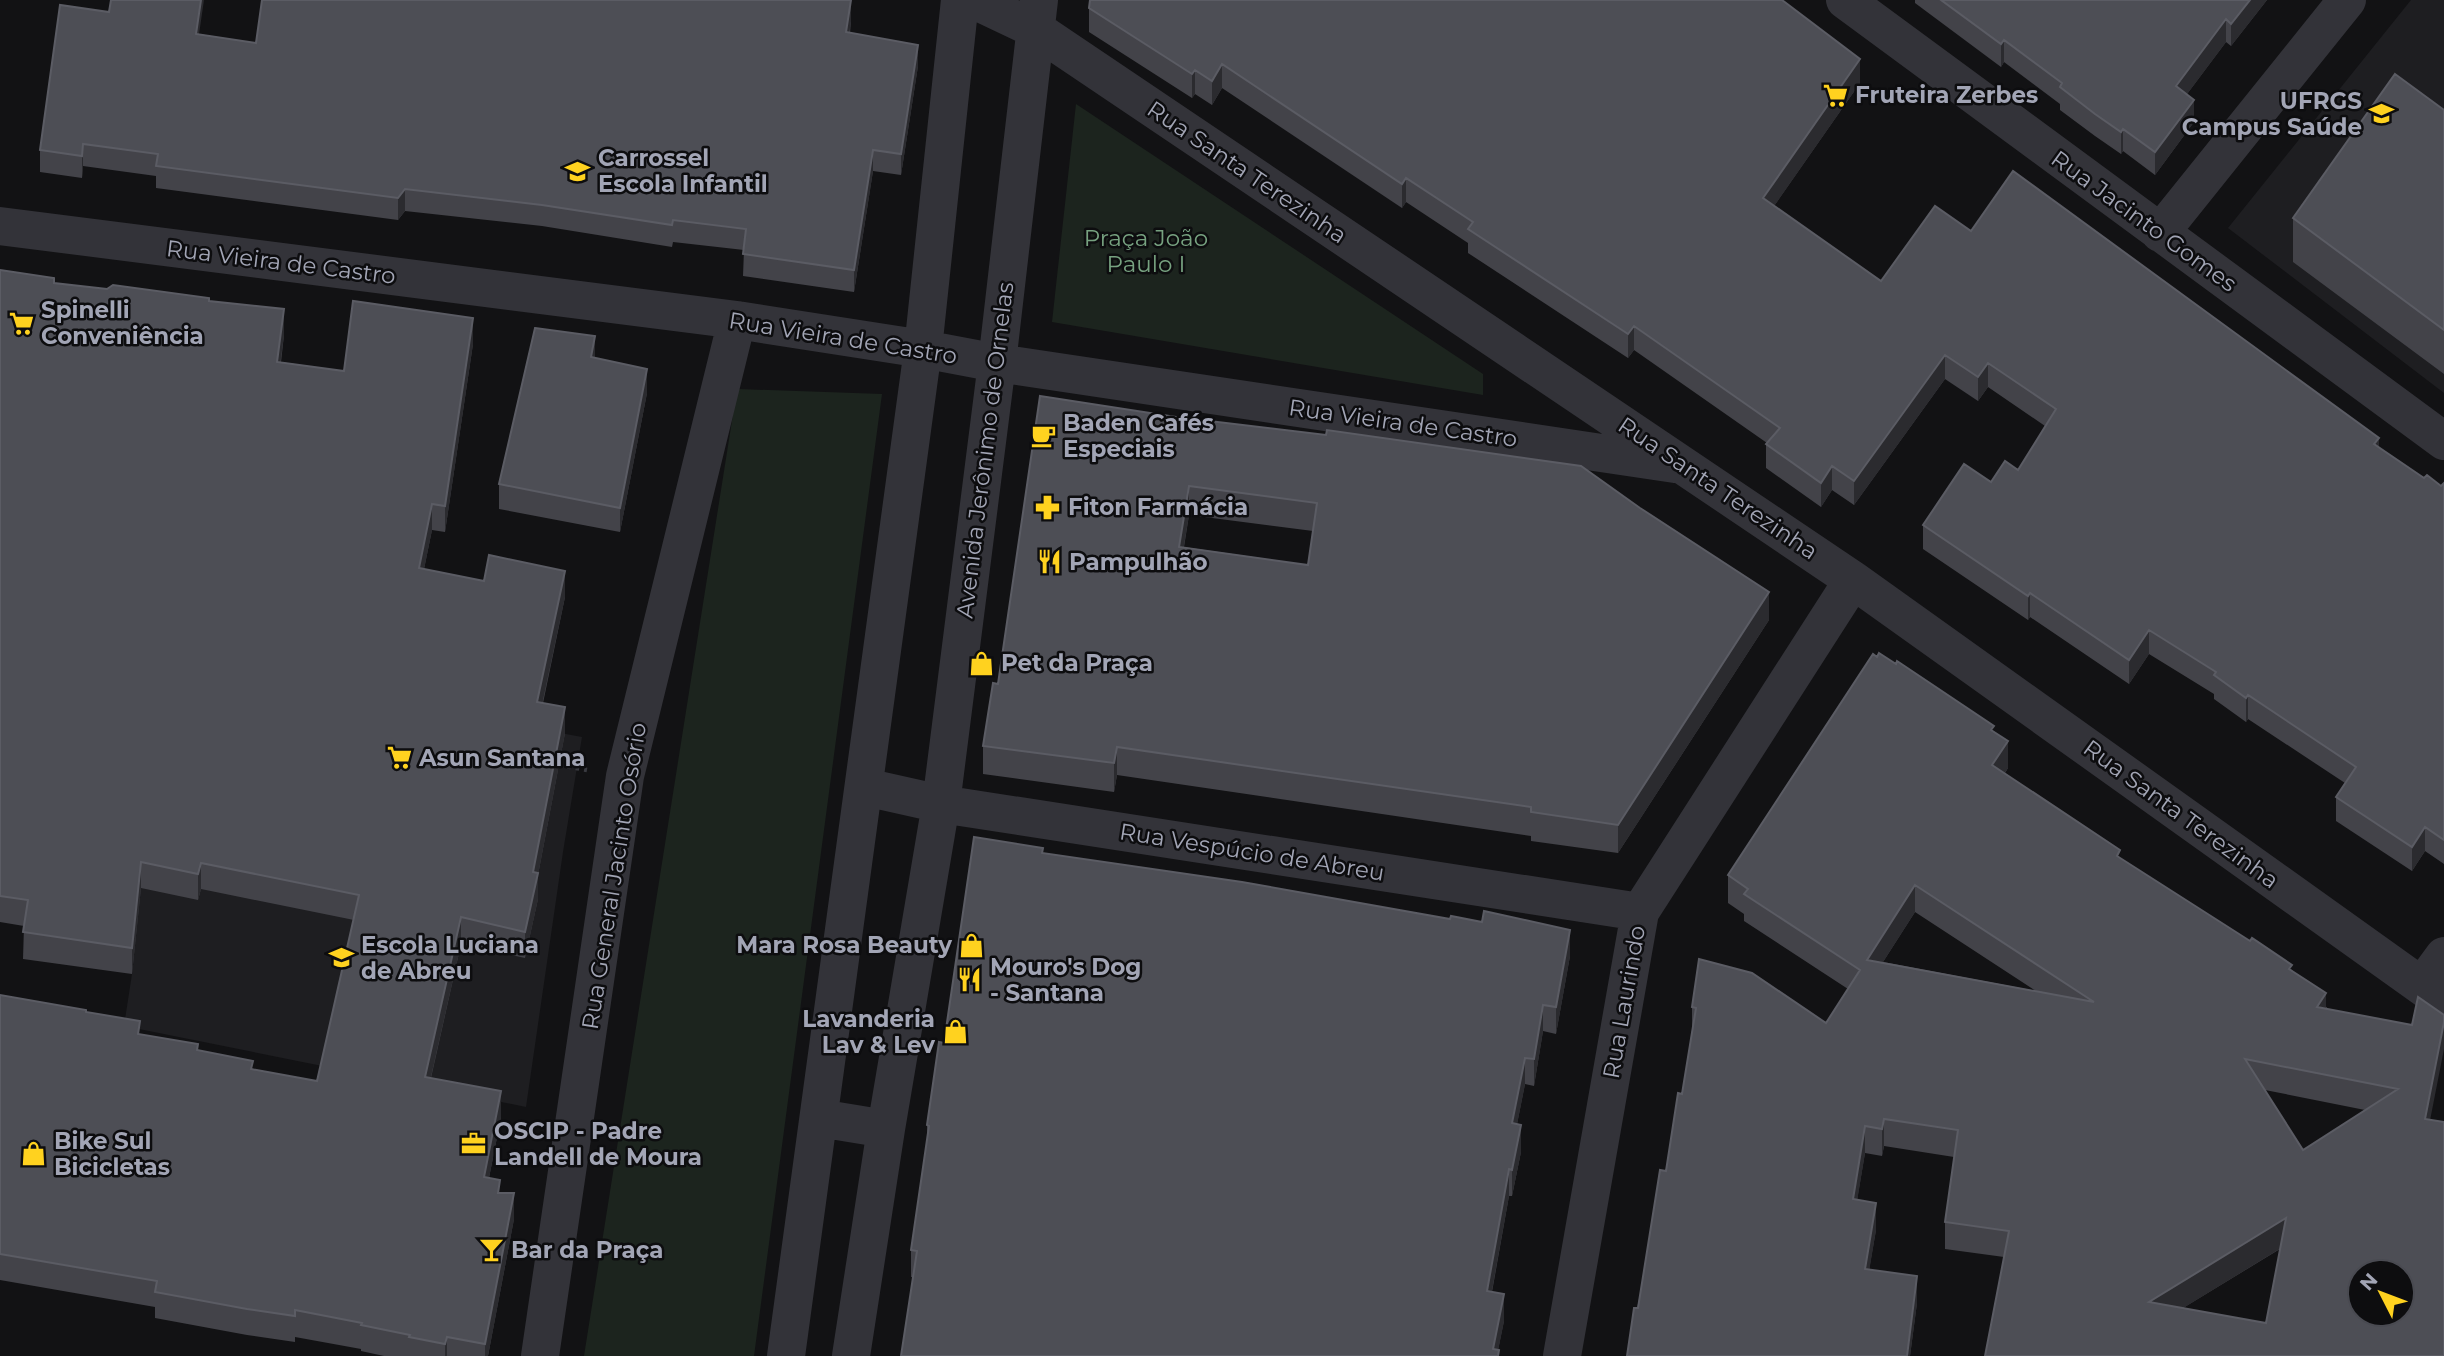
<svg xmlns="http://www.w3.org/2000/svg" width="2444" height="1356" viewBox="0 0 2444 1356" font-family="Montserrat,sans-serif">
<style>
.built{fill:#1e1e21}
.green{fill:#1c241e}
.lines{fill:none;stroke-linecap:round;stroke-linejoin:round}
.path{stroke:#393a40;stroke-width:4.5;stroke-dasharray:3.5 5;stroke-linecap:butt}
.minor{stroke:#333339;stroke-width:38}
.wall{fill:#434349;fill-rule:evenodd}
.shaded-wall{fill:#2b2b2f}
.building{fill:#4d4e55;stroke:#5b5c64;stroke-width:2;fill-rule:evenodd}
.labels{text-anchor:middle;stroke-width:5;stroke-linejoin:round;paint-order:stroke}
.poi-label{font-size:23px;font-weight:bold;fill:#a2a5b5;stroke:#0d0d0f;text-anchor:start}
.street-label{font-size:23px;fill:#a2a5b5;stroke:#0d0d0f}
.park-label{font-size:23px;fill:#77a280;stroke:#0d0d0f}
</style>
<rect width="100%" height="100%" fill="#121214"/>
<path class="built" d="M2411,0h33v393l-216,-165z
M231,672l351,65 -19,115 -37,255 -402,-81 8,-52 19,-183z"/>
<path class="green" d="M1076,104l407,270v21l-431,-73z
M737,389l145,5 -128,962h-170z"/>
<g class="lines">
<path class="path" d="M559,765l28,5"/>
<path class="minor" d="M974,0l61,29 818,551 591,422
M1845,0l599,441
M0,226l737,94 186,29 74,14 678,101
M2160,233l187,-233
M865,787l76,17 699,108
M2422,986l22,-30
M819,1118l67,11
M540,1356l85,-580 112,-456
M786,1356l137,-1007 37,-349
M851,1356l35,-227 55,-325 56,-441 42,-363
M1562,1356l78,-444 213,-332"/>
</g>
<path class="wall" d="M1915,0h352l-36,46 -5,-4 -39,52 7,28 -39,53 -32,-24 -2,3 -26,-18 -35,-26v-6l-56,-42 -3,5 -86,-64z
M1089,8l771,75 -86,123 107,75 90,-50 408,217 45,30 17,8 3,-3v381l-19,-13 -13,20 -76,-50v-24l9,-14 -97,-64 -2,3 -32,-23v-5l-65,-40 -20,30 -99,-67 -2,3 -105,-71v-24l68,-43 27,-12 27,-44 -57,-39 -10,14 -33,-22 -91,126 -22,-15 -11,17 -55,-39v-24l1,-1 -133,-93 -6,8 -160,-105v-10l-62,-41 -4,6 -180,-120 -10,17 -17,-11 -3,4 -103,-66z
M109,12l90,22 57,9 595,-22 -1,12 68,33 -17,109 -28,-4 -19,121 -111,-16 1,-26 -71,-8 -1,5 -130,-21 -137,-15 -7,9 -242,-32v-12l-73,-10 -1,12 -42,-6v-22z
M2444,110v264l-151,-112v-44z
M0,270l54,13 155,18 75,34 -3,27 63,9 129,-27 -28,188 -13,-2 -8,39 141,28 -22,106 22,30 -27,142v24l-13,59 -64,-14 -30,134 70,39 -12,61 11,15 14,26 -26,137h-104l-23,-5v-2l-66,-12v5l-48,-7 -92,-17v-11l-155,-27v-285l86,17 54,22 58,16 55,19 64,12 37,-161 -153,-31 -3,11 -57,-12 -9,86 -109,-15 1,-33 -24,-4z
M595,358l52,35 -27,139 -121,-23v-25z
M1040,396l729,224 -151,233 -87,-12v-5l-414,-61 -3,17 -131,-18v-28l15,-62zM1189,515l124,16 -5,34 -124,-18z
M1994,731l14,37 -3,5 115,85 172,112 138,149 14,237h-459l19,-99 -59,-8v-27l9,-65 -70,-11 -2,10 -17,-3 -8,47 19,30 -7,40 48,33 -7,53h-283l55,-262 10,-64v-23l134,16 22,-34 -104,-68v-7l-16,-11v-28zM1915,912l121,79 -153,-29zM2265,1090l100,20 -62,40zM2280,1249l-14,74 -83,-15z
M1043,853l527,103 -14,78 -13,-3 -9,55 -9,-2 -8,40 4,28 -9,44h-3l-17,96 12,29 -6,29 1,6 -588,-79v-27l16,-106v-19l17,-82z"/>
<path class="shaded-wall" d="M201,0h3l-8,55v-21z
M851,0v21l-5,33v-22z
M2250,0h17l-36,46v-22z
M2226,19v23l-50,67v-23z
M2004,40v22l-3,5v-23z
M918,45v21l-17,109v-21z
M1860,59v24l-97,139v-24z
M1222,64v24l-10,17v-24z
M1195,70v24l-3,4v-24z
M2194,100v22l-39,53v-23z
M2123,129v22l-2,3v-22z
M83,144v22l-1,12v-22z
M873,150v21l-19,121v-22z
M1406,178v24l-4,6v-24z
M405,189v22l-7,9v-22z
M284,309v26l-7,53v-26z
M473,318v26l-28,188v-26z
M1634,326v24l-6,8v-24z
M595,336v25l-4,-4z
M1945,355v24l-91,126v-24z
M1988,363v24l-10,14v-24z
M647,369v24l-27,139v-24z
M2379,438v24l-5,-18z
M1832,466v24l-11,17v-24z
M1189,486v29l-10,60v-28z
M432,504v26l-13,64v-26z
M565,571v26l-28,131v-26z
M1769,592v28l-151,233v-28z
M2030,593v24l-2,3v-24z
M2149,630v24l-20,30v-24z
M2248,695v24l-2,3v-24z
M565,707v26l-27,142v24l-13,59v-26l8,-60z
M2008,741v27l-16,24v-27z
M1117,747v28l-3,17v-29z
M2425,827v24l-13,20v-24z
M141,862v26l-9,86v-26z
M201,863v26l-3,11v-26z
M1915,885v27l-48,75v-27z
M461,917v27l-36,159v-26z
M1570,930v26l-14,78v-27z
M2326,993v27l-9,-13z
M1543,1005v26l-9,55v-27z
M2444,1022v27l-19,97v-27z
M1525,1058v26l-13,66v-27z
M501,1091v26l-17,86v-26z
M1884,1119v27l-2,10v-27z
M1521,1125v27l-9,44v-26z
M1865,1126v27l-12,73v-27z
M1509,1169v27l-22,122v-27z
M514,1193v26l-26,137h-3v-12z
M1876,1203v27l-11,66v-27z
M2286,1218v27l-137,84v-27z
M1917,1276v27l-7,53h-3z
M1504,1294v27l-7,35 -4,-7z
M447,1337v19h-2v-12z"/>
<path class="building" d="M111,0h90l-5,34 60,9 6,-43h589l-5,32 72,13 -17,109 -28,-4 -19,120 -111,-16 3,-25 -73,-9 -1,5 -130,-20 -137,-16 -7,9 -242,-32 2,-12 -75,-10 -1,12 -42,-6 20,-145 49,7z
M1090,0h692l78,59 -97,139 118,83 54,-75 36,25 42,-60 366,267 -5,6 50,34 3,-3 14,11 3,-3v357l-19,-13 -13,20 -76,-50 20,-30 -108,-72 -2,3 -32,-23 2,-3 -67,-42 -20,30 -99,-67 -2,3 -105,-71 41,-61 27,18 14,-21 13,9 38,-61 -68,-46 -10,14 -33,-22 -91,126 -22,-15 -11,17 -55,-39 14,-16 -146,-102 -6,8 -160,-105 5,-7 -67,-44 -4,6 -180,-120 -10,17 -17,-11 -3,4 -103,-66z
M1941,0h309l-19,24 -5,-5 -50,67 18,14 -39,52 -32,-23 -2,3 -26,-18 -35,-27 2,-4 -58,-43 -3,4z
M2395,74l49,36v220l-151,-112z
M0,270l54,8v5l53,6 6,-4 96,13v3l75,8 -7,53 67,9 9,-70 120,17 -28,188 -13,-2 -13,64 65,13 5,-26 76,16 -28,131 28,5 -32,165 5,1 -13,59 -64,-15 -36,160 76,14 -17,86 16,3 -2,13h16l-29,151 -38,-7 -2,7 -36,-7 1,-2 -49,-10 1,-2 -67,-13v6l-48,-7 -92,-17 2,-11 -157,-27v-259l86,15v2l54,9 -2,13 60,10 -1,6 56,11 -2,8 66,12 42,-186 -158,-32 -3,11 -57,-12 -9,86 -109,-16 5,-32 -28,-4z
M535,328l60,8 -4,21 56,12 -27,139 -121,-24z
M1040,396l136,21 150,18 1,-5 254,36 59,42 129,84 -151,233 -87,-13v-5l-414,-60 -3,16 -131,-17 10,-63 5,1zM1189,486l128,17 -9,62 -129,-18z
M1879,653l17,11 1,-3 97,65 -3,4 17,11 -16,24 128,85 -3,6 133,85 2,-3 40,27 -3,4 37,24 -9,14 95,18 6,-28 26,18v7l-19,97 19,3v234h-459l24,-125 -64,-9 13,-92 -74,-11 -2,10 -17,-3 -12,73 23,4 -11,66 52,7 -10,80h-280l7,-48h4l22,-138 6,1 12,-78 4,1 14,-86 -4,-1 7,-48 53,14 74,50 34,-53 -116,-76 4,-5 -20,-14 145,-221 4,3zM1915,885l179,117 -227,-42zM2245,1059l153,30 -95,61zM2286,1218l-20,105 -117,-21zM2360,1272h42v42h-42z
M974,837l69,11 -1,5 200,29 208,37 1,-3 31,6 2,-11 86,19 -14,77 -13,-2 -9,54 -9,-1 -13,65 9,2 -9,45 -3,-1 -22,122 17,3 -11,55 6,1 -1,6h-597l16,-105 -6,-1 18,-124 -2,-1 12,-83 5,1z"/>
<defs>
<symbol id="supermarket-bare" viewBox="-9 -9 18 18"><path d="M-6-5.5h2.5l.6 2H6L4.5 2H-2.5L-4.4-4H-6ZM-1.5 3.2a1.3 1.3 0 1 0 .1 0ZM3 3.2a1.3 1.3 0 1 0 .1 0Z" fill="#ffd21f" stroke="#0d0d0f" stroke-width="2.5" paint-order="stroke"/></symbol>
<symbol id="university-bare" viewBox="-9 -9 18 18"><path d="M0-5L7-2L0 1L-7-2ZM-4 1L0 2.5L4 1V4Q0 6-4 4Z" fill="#ffd21f" stroke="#0d0d0f" stroke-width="2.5" paint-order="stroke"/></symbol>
<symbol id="school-bare" viewBox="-9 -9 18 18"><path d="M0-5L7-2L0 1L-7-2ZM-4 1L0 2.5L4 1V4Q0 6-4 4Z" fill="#ffd21f" stroke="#0d0d0f" stroke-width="2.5" paint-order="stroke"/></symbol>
<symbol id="cafe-bare" viewBox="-9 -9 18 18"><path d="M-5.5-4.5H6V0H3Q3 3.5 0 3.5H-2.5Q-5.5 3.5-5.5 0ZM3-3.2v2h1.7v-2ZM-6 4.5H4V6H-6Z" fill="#ffd21f" stroke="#0d0d0f" stroke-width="2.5" paint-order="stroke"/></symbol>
<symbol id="pharmacy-bare" viewBox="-9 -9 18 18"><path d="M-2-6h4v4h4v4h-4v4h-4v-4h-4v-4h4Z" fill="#ffd21f" stroke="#0d0d0f" stroke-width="2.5" paint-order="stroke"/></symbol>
<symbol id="restaurant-bare" viewBox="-9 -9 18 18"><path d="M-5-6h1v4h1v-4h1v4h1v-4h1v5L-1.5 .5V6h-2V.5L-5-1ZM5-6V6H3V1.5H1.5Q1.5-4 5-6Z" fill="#ffd21f" stroke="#0d0d0f" stroke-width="2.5" paint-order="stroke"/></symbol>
<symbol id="shop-bare" viewBox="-9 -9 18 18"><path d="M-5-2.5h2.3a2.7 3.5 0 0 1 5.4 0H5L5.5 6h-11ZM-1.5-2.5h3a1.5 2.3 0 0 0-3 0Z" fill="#ffd21f" stroke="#0d0d0f" stroke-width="2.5" paint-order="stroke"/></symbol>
<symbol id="office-bare" viewBox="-9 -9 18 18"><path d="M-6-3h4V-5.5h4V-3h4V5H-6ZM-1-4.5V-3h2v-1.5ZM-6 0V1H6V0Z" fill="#ffd21f" stroke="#0d0d0f" stroke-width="2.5" paint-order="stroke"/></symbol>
<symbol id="bar-bare" viewBox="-9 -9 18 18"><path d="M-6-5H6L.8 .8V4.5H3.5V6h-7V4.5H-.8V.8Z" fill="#ffd21f" stroke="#0d0d0f" stroke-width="2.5" paint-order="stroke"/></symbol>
</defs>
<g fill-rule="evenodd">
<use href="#supermarket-bare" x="1818" y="78" width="35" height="35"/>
<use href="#university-bare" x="2364" y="96" width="35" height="35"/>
<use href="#school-bare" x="560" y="154" width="35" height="35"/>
<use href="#supermarket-bare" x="4" y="306" width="35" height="35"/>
<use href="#cafe-bare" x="1026" y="418" width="35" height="35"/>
<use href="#pharmacy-bare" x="1030" y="490" width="35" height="35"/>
<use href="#restaurant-bare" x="1032" y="544" width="35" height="35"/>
<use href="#shop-bare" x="964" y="646" width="35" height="35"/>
<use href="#supermarket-bare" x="382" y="740" width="35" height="35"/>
<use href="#shop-bare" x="954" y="928" width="35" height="35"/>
<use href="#school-bare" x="324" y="940" width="35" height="35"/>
<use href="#restaurant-bare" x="952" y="962" width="35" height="35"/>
<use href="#shop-bare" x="938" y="1014" width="35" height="35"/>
<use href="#office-bare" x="456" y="1126" width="35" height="35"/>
<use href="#shop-bare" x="16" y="1136" width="35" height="35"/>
<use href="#bar-bare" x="474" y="1232" width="35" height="35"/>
</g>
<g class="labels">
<g class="poi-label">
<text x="1855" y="103">Fruteira Zerbes</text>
<text x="2362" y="109" text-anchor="end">UFRGS<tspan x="2362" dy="26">Campus Saúde</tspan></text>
<text x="598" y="166">Carrossel<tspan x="598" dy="26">Escola Infantil</tspan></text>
<text x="41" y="318">Spinelli<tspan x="41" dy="26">Conveniência</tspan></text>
<text x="1063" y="431">Baden Cafés<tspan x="1063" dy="26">Especiais</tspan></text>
<text x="1068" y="515">Fiton Farmácia</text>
<text x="1069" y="570">Pampulhão</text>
<text x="1001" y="671">Pet da Praça</text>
<text x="419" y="766">Asun Santana</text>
<text x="361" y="953">Escola Luciana<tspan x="361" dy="26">de Abreu</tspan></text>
<text x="952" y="953" text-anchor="end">Mara Rosa Beauty</text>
<text x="990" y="975">Mouro's Dog<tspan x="990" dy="26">- Santana</tspan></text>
<text x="935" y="1027" text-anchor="end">Lavanderia<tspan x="935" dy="26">Lav &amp; Lev</tspan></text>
<text x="494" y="1139">OSCIP - Padre<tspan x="494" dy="26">Landell de Moura</tspan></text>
<text x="54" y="1149">Bike Sul<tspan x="54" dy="26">Bicicletas</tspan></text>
<text x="511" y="1258">Bar da Praça</text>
</g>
<g class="street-label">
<text transform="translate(1247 172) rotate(34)" y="8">Rua Santa Terezinha</text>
<text transform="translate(2144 221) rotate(36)" y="8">Rua Jacinto Gomes</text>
<text transform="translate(281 262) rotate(7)" y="8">Rua Vieira de Castro</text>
<text transform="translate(843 338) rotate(9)" y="8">Rua Vieira de Castro</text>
<text transform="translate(1403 423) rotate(8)" y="8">Rua Vieira de Castro</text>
<text transform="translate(985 450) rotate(-83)" y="8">Avenida Jerônimo de Ornelas</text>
<text transform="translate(1718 488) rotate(34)" y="8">Rua Santa Terezinha</text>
<text transform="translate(2181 814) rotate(36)" y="8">Rua Santa Terezinha</text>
<text transform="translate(1252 852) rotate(9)" y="8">Rua Vespúcio de Abreu</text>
<text transform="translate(614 876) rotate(-81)" y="8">Rua General Jacinto Osório</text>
<text transform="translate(1624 1002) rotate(-80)" y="8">Rua Laurindo</text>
</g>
<g class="park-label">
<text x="1146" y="246">Praça João<tspan x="1146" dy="26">Paulo I</tspan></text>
</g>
</g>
<g transform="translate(2381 1293) rotate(312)"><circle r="33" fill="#0d0d0f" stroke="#494a51" stroke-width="2"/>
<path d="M0-5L12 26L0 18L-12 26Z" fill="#ffd21f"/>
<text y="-10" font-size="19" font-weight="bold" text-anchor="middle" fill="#a2a5b5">N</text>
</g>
</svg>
